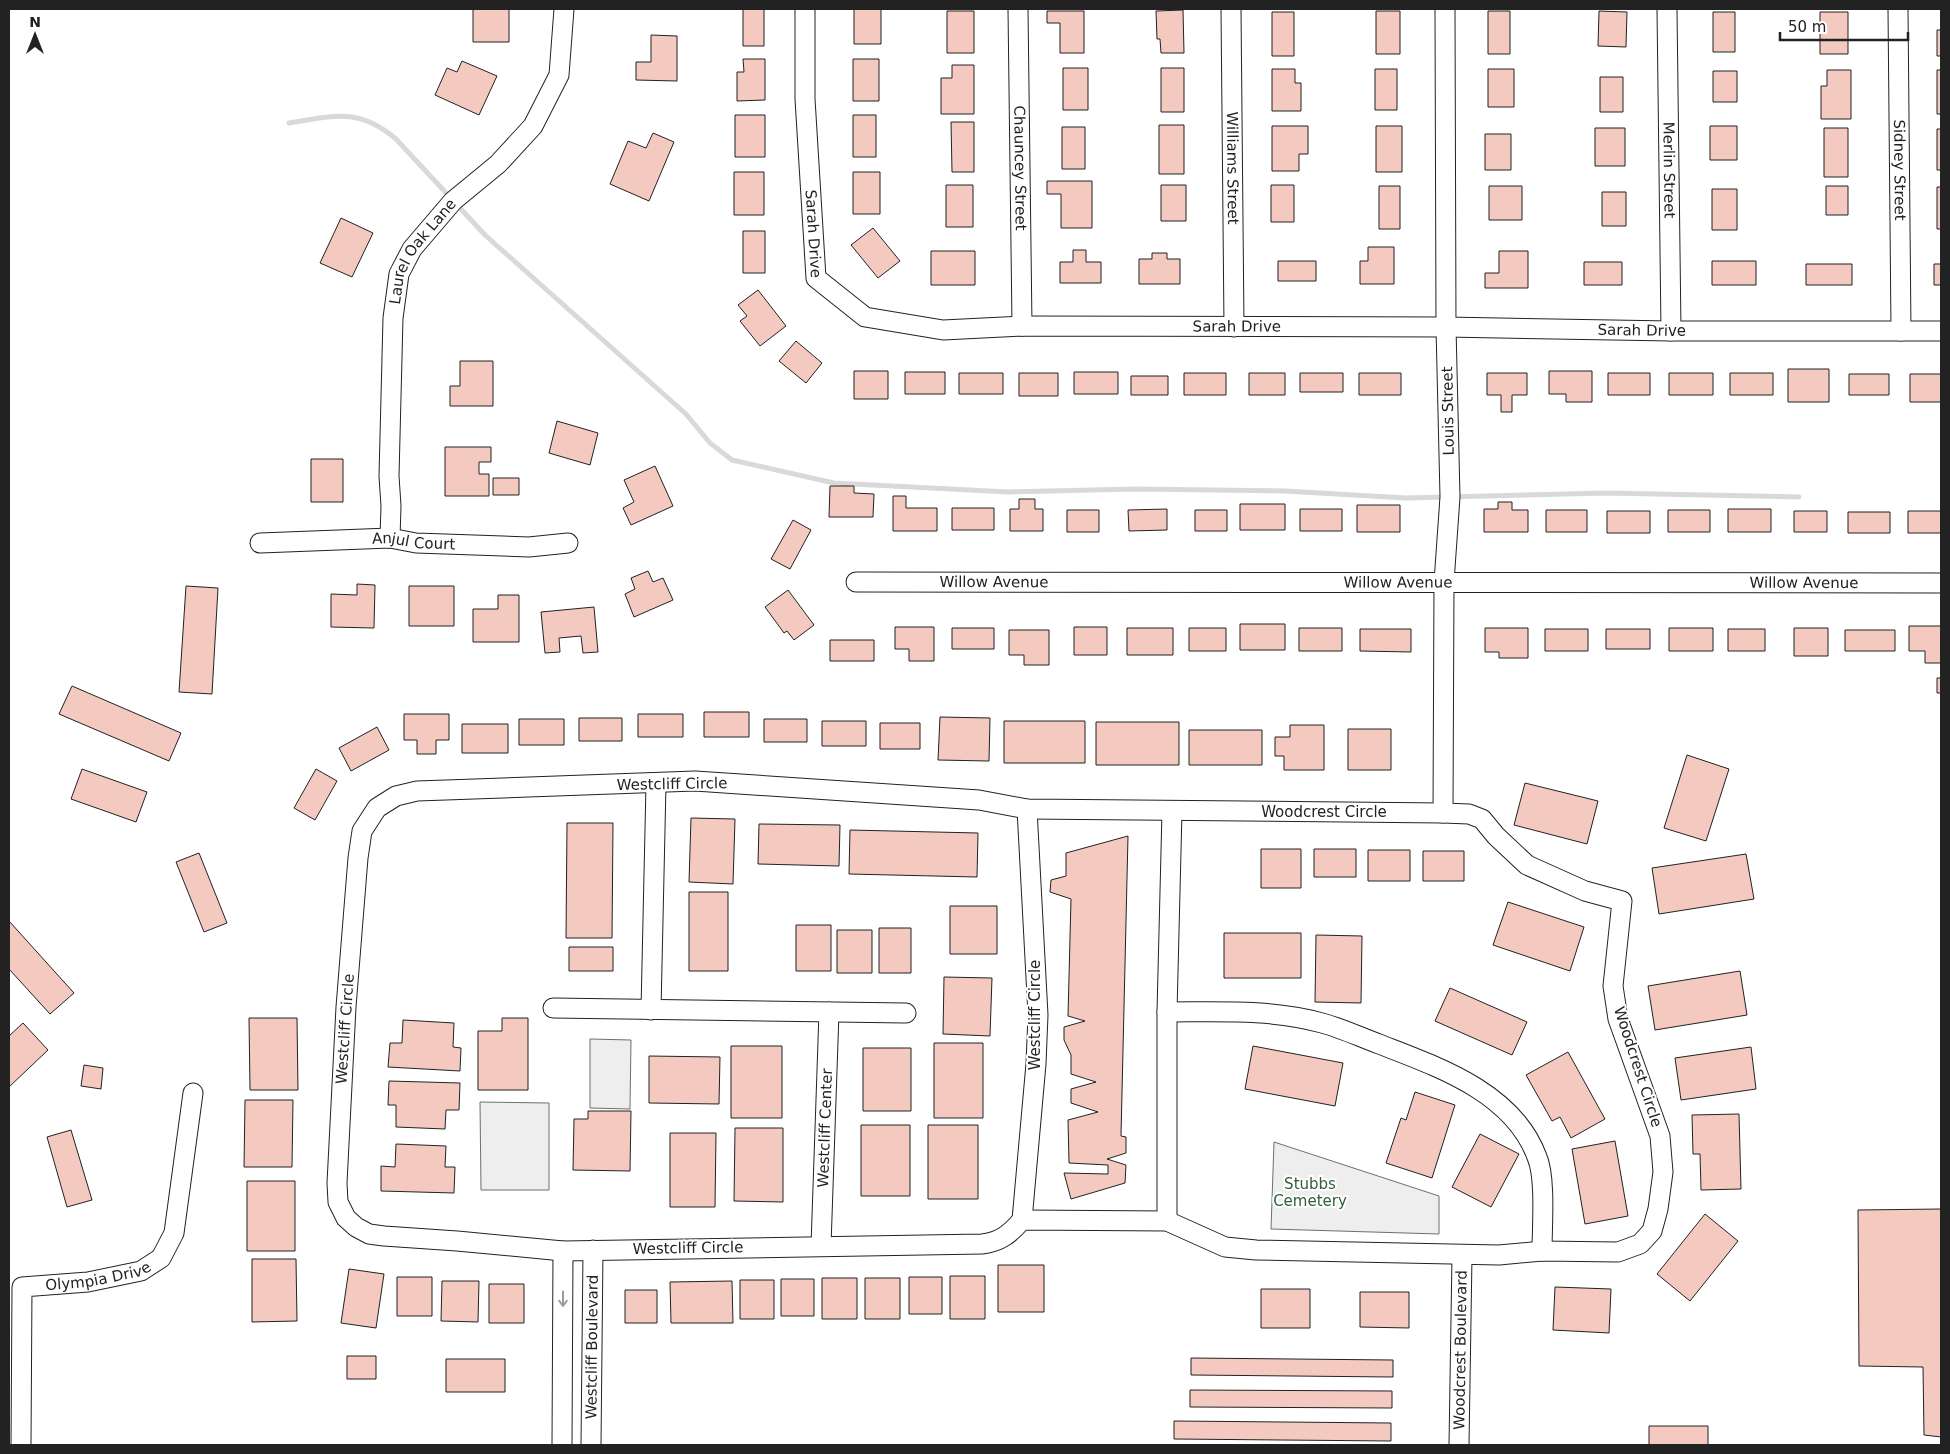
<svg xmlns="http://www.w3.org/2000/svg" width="1950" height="1454" viewBox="0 0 1950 1454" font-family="'DejaVu Sans',sans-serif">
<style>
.green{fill:#eee;stroke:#6f6f6f}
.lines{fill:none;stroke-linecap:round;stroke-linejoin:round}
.stream{stroke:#d9d9d9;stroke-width:5}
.building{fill:#f3c9c0;stroke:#222}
.minor-casing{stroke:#222;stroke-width:21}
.minor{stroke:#fff;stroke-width:19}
.oneway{stroke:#9c9c9c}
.labels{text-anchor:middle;stroke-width:4;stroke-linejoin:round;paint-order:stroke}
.street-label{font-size:15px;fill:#222;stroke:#fff}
.park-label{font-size:15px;fill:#2f5e38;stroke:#fff}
</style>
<rect width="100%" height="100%" fill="#fff"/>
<path class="green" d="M590,1039l41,1 -1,69 -40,-1z
M480,1102l69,1v87h-68z
M1274,1142l165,54v38l-168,-5z"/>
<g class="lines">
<path class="stream" d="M289,123c44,-7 69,-16 107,16l89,96 201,179 24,29 22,17 102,23 175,9 127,-3 149,2 121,7 200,-5 193,4"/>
</g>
<path class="building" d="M473,9h36v33h-36z
M743,9h21v37h-21z
M854,9h27v35h-27z
M1183,10l1,43h-23l-1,-14h-3l-1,-28z
M947,11h27v42h-27z
M1047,11h37v42h-24v-30h-13z
M1376,11h24v43h-24z
M1488,11h22v43h-22z
M1599,11l28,1 -1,35 -28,-1z
M1272,12h22v44h-22z
M1713,12h22v40h-22z
M1820,12h28v42h-28z
M1937,30h4v26h-4z
M651,35l26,1v45l-41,-1v-18h15z
M743,59h22v41l-28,1v-29h7z
M853,59h26v42h-26z
M462,61l35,15 -18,39 -44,-20 12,-27 10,4z
M952,65h22v49h-33v-36h11z
M1063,68h25v42h-25z
M1161,68h23v44h-23z
M1272,69h23v14h6v28h-29z
M1375,69h22v41h-22z
M1488,69h26v38h-26z
M1827,70h24v49h-30v-33h6z
M1937,70h4v44h-4z
M1713,71h24v31h-24z
M1600,77h23v35h-23z
M735,115h30v42h-30z
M853,115h23v42h-23z
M951,122h23v50h-22z
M1159,125h25v49h-25z
M1272,126h36v28h-9v17h-27z
M1376,126h26v46h-26z
M1710,126h27v34h-27z
M1062,127h23v42h-23z
M1595,128h30v38h-30z
M1824,128h24v49h-24z
M1937,129h4v41h-4z
M653,133l21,9 -25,59 -39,-17 18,-43 18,7z
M1485,134h26v36h-26z
M734,172h30v43h-30z
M853,172h27v42h-27z
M1047,181h45v47h-31v-34h-14z
M946,185h27v42h-27z
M1161,185h25v36h-25z
M1271,185h23v37h-23z
M1379,186h21v43h-21z
M1489,186h33v34h-33z
M1826,186h22v29h-22z
M1937,187h4v42h-4z
M1712,189h25v41h-25z
M1602,192h24v34h-24z
M341,218l32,15 -21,44 -32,-14z
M873,228l27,33 -22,17 -27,-33z
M743,231h22v42h-22z
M1368,247h26v37h-34v-23h8z
M1073,250h13v12h15v21h-41v-21h13z
M931,251h44v34h-44z
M1499,251h29v37h-43v-15h14z
M1152,253h15v6h13v25h-41v-25h13z
M1278,261h38v20h-38z
M1712,261h44v24h-44z
M1584,262h38v23h-38z
M1806,264h46v21h-46z
M1934,264h7v21h-7z
M758,290l28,36 -26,20 -20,-25 7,-5 -9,-11z
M796,341l26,22 -16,20 -27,-22z
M460,361h33v45h-43v-20h10z
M1788,369h41v33h-41z
M854,371h34v28h-34z
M1549,371h43v31h-26v-8h-17z
M905,372h40v22h-40z
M1074,372h44v22h-44z
M959,373h44v21h-44z
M1019,373h39v23h-39z
M1184,373h42v22h-42z
M1249,373h36v22h-36z
M1300,373h43v19h-43z
M1359,373h42v22h-42z
M1487,373h40v22h-15v17h-11v-17h-14z
M1608,373h42v22h-42z
M1669,373h44v22h-44z
M1730,373h43v22h-43z
M1849,374h40v21h-40z
M1910,374h31v28h-31z
M1131,376h37v19h-37z
M557,421l41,12 -8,32 -41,-12z
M445,447h46v15h-12v12h10v22h-44z
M311,459h32v43h-32z
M655,466l18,40 -42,19 -8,-17 11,-6 -10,-22z
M493,478h26v17h-26z
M830,486h24v7l20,1 -1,23h-44z
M893,496h13v12h31v23h-44z
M1019,499h16v10h8v22h-33v-22h9z
M1498,502h14v8h16v22h-44v-23h14z
M1240,504h45v26h-45z
M1357,505h43v27h-43z
M952,508h42v22h-42z
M1167,509v21l-38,1 -1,-21z
M1300,509h42v22h-42z
M1728,509h43v23h-43z
M1067,510h32v22h-32z
M1195,510h32v21h-32z
M1546,510h41v22h-41z
M1668,510h42v22h-42z
M1607,511h43v22h-43z
M1794,511h33v21h-33z
M1908,511h33v22h-33z
M1848,512h42v21h-42z
M793,520l18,10 -21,39 -19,-10z
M648,571l5,11 10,-4 10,22 -39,17 -9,-23 10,-5 -4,-11z
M357,584l18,1 -1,43 -43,-1v-33l26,1z
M186,586l32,2 -6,106 -33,-2z
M409,586h45v40h-45z
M788,590l26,35 -20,15 -7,-9 -3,2 -19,-26z
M498,595h21v47h-46v-33h25z
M594,607l4,45 -15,1 -2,-17 -22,2 1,14 -15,1 -4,-41z
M1240,624h45v26h-45z
M1909,626h32v37h-16v-12h-16z
M895,627h39v34h-25v-12h-14z
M1074,627h33v28h-33z
M952,628h42v21h-42z
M1127,628h46v27h-46z
M1189,628h37v23h-37z
M1299,628h43v23h-43z
M1485,628h43v30h-29v-6h-14z
M1669,628h44v23h-44z
M1794,628h34v28h-34z
M1360,629h51v23l-51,-1z
M1545,629h43v22h-43z
M1606,629h44v20h-44z
M1728,629h37v22h-37z
M1009,630h40v35h-25v-10h-15z
M1845,630h50v21h-50z
M830,640h44v21h-44z
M1937,678h4v15h-4z
M72,686l109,47 -12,28 -110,-47z
M704,712h45v25h-45z
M404,714h45v26h-13v14h-19v-14h-13z
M638,714h45v23h-45z
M940,717l50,1 -1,43 -51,-1z
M579,718h43v23h-43z
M519,719h45v26h-45z
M764,719h43v23h-43z
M822,721h44v25h-44z
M1004,721h81v42h-81z
M1096,722h83v43h-83z
M880,723h40v26h-40z
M462,724h46v29h-46z
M1290,725h34v45h-40v-14h-9v-19h15z
M377,727l12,23 -38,21 -12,-23z
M1348,729h43v41h-43z
M1189,730h73v35h-73z
M1687,755l42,14 -23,72 -42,-13z
M82,769l65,23 -11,30 -65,-23z
M316,769l21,12 -22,39 -21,-12z
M1525,783l73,18 -11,43 -73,-19z
M691,818l44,1 -2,65 -44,-2z
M567,823h46l-1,115h-46z
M759,824l81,1 -1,41 -81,-2z
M850,830l128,3 -1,44 -128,-3z
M1128,836l-7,300 5,1v16l-19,6 19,6 -1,18 -54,16 -7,-26 44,1v-9l-39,-2 -1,-43 30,-8 -27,-9v-14l25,-7 -25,-8v-19l-7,-15v-13l21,-6 -17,-5 3,-117 -21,-7 1,-12 15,-4v-23z
M1261,849h40v39h-40z
M1314,849h42v28h-42z
M1368,850h42v31h-42z
M1423,851h41v30h-41z
M199,853l28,70 -23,9 -28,-70z
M1746,854l8,45 -95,15 -7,-46z
M689,892h39v79h-39z
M1508,902l76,25 -14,44 -77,-26z
M950,906h47v48h-47z
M9,921l65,72 -24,21 -41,-45z
M796,925h35v46h-35z
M879,928h32v45h-32z
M837,930h35v43h-35z
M1224,933h77v45h-77z
M1316,935l46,1 -1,67 -46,-1z
M569,947h44v24h-44z
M1740,971l7,44 -92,15 -7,-44z
M944,977l48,1 -2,58 -47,-2z
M1450,988l77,34 -15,33 -77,-34z
M249,1018h48l1,72h-48z
M502,1018h26v72h-50v-59h24z
M403,1020l51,3 -1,24 8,1 -1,23 -72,-4 2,-24h12z
M23,1023l25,27 -39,37v-51z
M934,1043h49v75h-49z
M731,1046h51v72h-51z
M1253,1046l90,17 -8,43 -90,-17z
M1751,1047l5,42 -75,11 -6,-42z
M863,1048h48v63h-48z
M1568,1052l37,67 -34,19 -11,-21 -8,4 -26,-46z
M649,1056l71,1 -1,47 -70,-1z
M84,1065l19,3 -2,21 -20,-3z
M389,1081l71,2 -1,27h-13l-1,19 -49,-2v-22h-8z
M1415,1092l40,13 -23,73 -46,-15 15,-45 5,2z
M245,1100h48l-1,67h-48z
M588,1111h43l-1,60 -57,-1 1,-51h14z
M1739,1114l2,75 -40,1 -1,-36h-7l-1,-39z
M861,1125h49v71h-49z
M928,1125h50v74h-50z
M735,1128h48v74l-49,-1z
M71,1130l21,70 -25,7 -20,-70z
M670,1133h46l-1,74h-45z
M1480,1134l39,20 -28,53 -39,-20z
M1615,1141l13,75 -43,8 -13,-75z
M396,1144l50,2 -1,21h10l-1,26 -73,-2v-25l14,1z
M247,1181h48v70h-48z
M1941,1209v228l-17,-2 -1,-68 -64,-1 -1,-156z
M1705,1214l33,27 -48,60 -33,-27z
M252,1259h44l1,62 -45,1z
M998,1265h46v47h-46z
M349,1269l35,5 -8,54 -35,-5z
M950,1276h35v43h-35z
M397,1277h35v39h-35z
M909,1277h33v37h-33z
M822,1278h35v41h-35z
M865,1278h35v41h-35z
M781,1279h33v37h-33z
M740,1280h34v39h-34z
M442,1281h37l-1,41 -37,-1z
M732,1281l1,42h-62l-1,-41z
M489,1284h35v39h-35z
M1555,1287l56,2 -2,44 -56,-3z
M1261,1289h49v39h-49z
M625,1290h32v33h-32z
M1360,1292h49v36l-49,-1z
M347,1356h29v23h-29z
M1191,1358l202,2v17l-202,-2z
M446,1359h59v33h-59z
M1190,1390l202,1v17l-202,-1z
M1174,1421l217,2v18l-217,-2z
M1649,1426h59v19h-59z"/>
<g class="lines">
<defs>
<g id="minor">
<path id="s1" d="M805,9v90l11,179 49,39 78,13 79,-4 424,1 225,4h270"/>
<path id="s2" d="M1018,9l4,317"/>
<path id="s3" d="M1231,9l3,318"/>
<path id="s4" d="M1667,9l4,322"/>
<path id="s5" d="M1898,9l3,322"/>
<path id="s6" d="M390,538l1,-32 -2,-30 4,-158 6,-44 13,-25 41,-48 45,-37 35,-38 26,-51 5,-66"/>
<path id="s7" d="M260,543l130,-5 26,5 113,4 39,-4"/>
<path id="s8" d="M856,582l1085,1"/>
<path d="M695,781l284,19 48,9 416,4 26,1 13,5 14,17 31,29 58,26 37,10 -9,85 5,33 42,117 3,36 -5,37 -6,22 -12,13 -22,8 -76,-1 -43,4 -243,-5 -31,-3 -58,-26 -145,-1c-12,14 -22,22 -40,24l-419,7 -106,-10 -73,-5 -15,-2 -13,-7 -10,-9 -8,-16 -1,-19 9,-176 12,-149 4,-27 15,-23 19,-12 21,-5z"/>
<path d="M1443,813l1,-231 6,-85 -4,-170 -1,-318"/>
<path d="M553,1008l353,5"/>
<path d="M651,1010l5,-226"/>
<path d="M1167,1012c51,0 105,-3 155,11 19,5 38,14 57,21 59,23 134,48 158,113 9,21 5,70 5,94"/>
<path d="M1022,1220l14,-156 2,-49 -11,-206"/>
<path d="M1167,1221v-209l5,-201"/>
<path id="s9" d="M821,1246l8,-234"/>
<path id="s10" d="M21,1445l1,-158 66,-5 53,-11 20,-13 13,-25 19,-140"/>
<path d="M562,1445l1,-194"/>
<path id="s11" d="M591,1445l2,-195"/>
<path id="s12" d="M1459,1445l3,-189"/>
</g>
</defs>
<use href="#minor" class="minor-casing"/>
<use href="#minor" class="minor"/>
</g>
<defs><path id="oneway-shaft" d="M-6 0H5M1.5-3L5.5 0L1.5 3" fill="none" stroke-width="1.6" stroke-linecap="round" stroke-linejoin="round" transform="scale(1.25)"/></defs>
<use class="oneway" href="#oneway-shaft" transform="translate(563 1299) rotate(90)"/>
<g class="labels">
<g class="street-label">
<text dy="5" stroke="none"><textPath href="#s2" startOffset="159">Chauncey Street</textPath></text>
<text dy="5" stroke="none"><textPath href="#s3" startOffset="159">Williams Street</textPath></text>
<text dy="5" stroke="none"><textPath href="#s4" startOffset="161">Merlin Street</textPath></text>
<text dy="5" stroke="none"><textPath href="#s5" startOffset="161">Sidney Street</textPath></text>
<text dy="5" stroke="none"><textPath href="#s1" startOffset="225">Sarah Drive</textPath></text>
<text dy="5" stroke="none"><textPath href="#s6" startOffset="295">Laurel Oak Lane</textPath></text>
<text dy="5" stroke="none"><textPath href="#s1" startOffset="705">Sarah Drive</textPath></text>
<text dy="5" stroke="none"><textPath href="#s1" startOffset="1110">Sarah Drive</textPath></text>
<text transform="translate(1448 411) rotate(-91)" y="5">Louis Street</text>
<text dy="5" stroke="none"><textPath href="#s7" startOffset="154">Anjul Court</textPath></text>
<text dy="5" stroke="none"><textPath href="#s8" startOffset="138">Willow Avenue</textPath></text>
<text dy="5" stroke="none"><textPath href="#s8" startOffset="542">Willow Avenue</textPath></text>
<text dy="5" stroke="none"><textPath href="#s8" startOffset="948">Willow Avenue</textPath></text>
<text transform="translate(672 784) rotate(-1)" y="5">Westcliff Circle</text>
<text x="1324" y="817">Woodcrest Circle</text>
<text transform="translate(1035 1015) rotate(-90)" y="5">Westcliff Circle</text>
<text transform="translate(345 1029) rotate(-86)" y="5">Westcliff Circle</text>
<text transform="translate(1638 1067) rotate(72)" y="5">Woodcrest Circle</text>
<text dy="5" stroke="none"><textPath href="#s9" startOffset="118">Westcliff Center</textPath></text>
<text transform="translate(688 1248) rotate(-1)" y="5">Westcliff Circle</text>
<text dy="5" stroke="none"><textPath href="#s10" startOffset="235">Olympia Drive</textPath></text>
<text dy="5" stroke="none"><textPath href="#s11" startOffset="98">Westcliff Boulevard</textPath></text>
<text dy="5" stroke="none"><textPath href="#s12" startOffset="95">Woodcrest Boulevard</textPath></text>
</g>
<g class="park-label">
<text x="1310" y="1189">Stubbs<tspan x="1310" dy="17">Cemetery</tspan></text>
</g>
</g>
<rect width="1950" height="1454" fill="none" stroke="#222222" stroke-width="20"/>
<g transform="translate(35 35)" stroke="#ffffff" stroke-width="4" paint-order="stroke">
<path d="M0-4L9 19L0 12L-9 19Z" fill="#222222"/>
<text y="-8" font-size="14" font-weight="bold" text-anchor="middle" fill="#222222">N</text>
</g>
<path d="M1780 32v8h128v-8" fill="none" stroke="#222222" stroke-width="2.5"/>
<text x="1788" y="32" font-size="15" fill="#222222" stroke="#ffffff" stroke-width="4" paint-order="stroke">50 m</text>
</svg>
